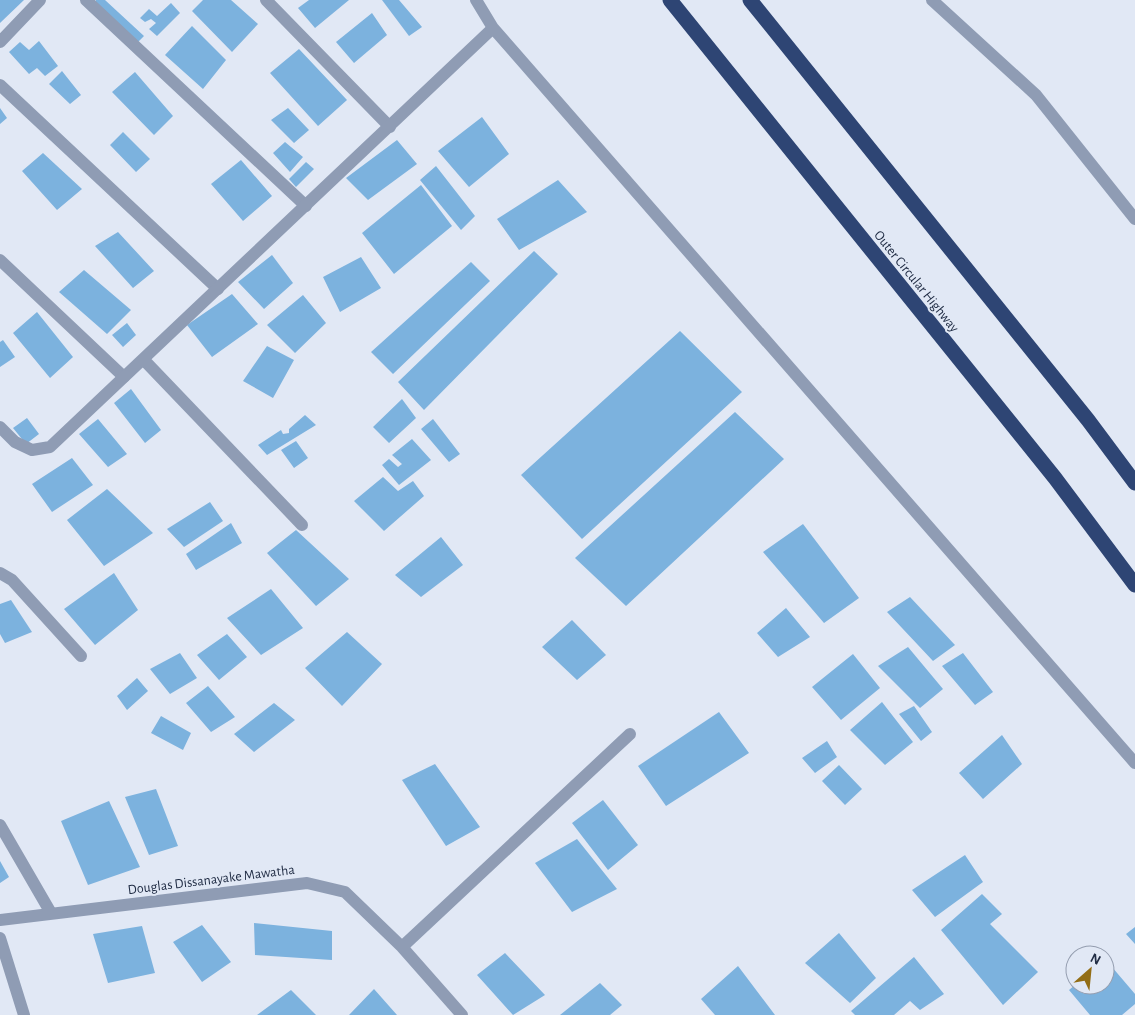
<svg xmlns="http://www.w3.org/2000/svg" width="1135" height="1015" viewBox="0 0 1135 1015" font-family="'Alegreya Sans',sans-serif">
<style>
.building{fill:#7cb2de}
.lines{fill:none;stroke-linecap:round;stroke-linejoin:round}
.lane{stroke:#8f9cb4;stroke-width:12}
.street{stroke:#8f9cb4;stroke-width:12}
.highway{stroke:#2e4574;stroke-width:15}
.labels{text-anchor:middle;stroke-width:4;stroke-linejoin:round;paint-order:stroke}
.street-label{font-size:14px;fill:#212d45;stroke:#e1e8f5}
</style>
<rect width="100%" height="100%" fill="#e1e8f5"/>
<path class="building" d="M0,0h24l-24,23z
M96,0h9l39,36 -7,7 -42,-41z
M203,0h28l27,24 -26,28 -40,-41z
M309,0h40l-34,28 -17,-20z
M382,0h17l23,27 -13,9z
M171,3l9,10 -23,23 -8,-7 7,-6 -5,-4 -6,3 -5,-4 9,-9 8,7z
M372,13l15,22 -33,28 -18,-21z
M192,26l34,34 -23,29 -38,-34z
M39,41l19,25 -13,10 -8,-8 -8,6 -20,-22 11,-10 9,8z
M299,49l48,51 -29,26 -48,-53z
M62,71l19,24 -11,9 -21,-20z
M135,72l38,44 -19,19 -42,-43z
M0,108l7,10 -7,6z
M288,108l21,22 -15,13 -23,-23z
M482,117l27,37 -40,33 -31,-36z
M123,132l27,27 -14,13 -26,-27z
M397,140l20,24 -49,36 -22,-22z
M285,142l18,15 -13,15 -17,-19z
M43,153l39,36 -25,21 -35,-39z
M241,160l31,36 -29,25 -32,-37z
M306,162l8,7 -18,18 -7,-8z
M436,166l39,50 -14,14 -41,-50z
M558,180l29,32 -68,38 -22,-31z
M421,185l31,41 -58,48 -32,-41z
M118,232l36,39 -21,17 -38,-42z
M534,251l24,23 -134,136 -26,-28z
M272,255l21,28 -29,26 -26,-27z
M361,257l20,31 -41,24 -17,-35z
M471,262l19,19 -97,93 -22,-22z
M84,270l47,40 -24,24 -48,-42z
M232,294l26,30 -46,33 -25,-32z
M303,295l23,28 -31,30 -28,-28z
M37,312l36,45 -23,21 -37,-45z
M127,323l9,12 -13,12 -11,-12z
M680,331l62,61 -160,147 -61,-64z
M3,340l12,17 -15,10v-25z
M267,346l27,14 -21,38 -30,-17z
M131,389l30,41 -16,13 -31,-40z
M402,399l14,19 -27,25 -16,-16z
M735,412l49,47 -158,147 -51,-48z
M305,415l11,10 -49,30 -9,-10 23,-15 2,4 6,-1v-4z
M27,418l12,16 -13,10 -13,-16z
M98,419l29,35 -19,13 -29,-33z
M433,419l27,35 -11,8 -28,-33z
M412,439l19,21 -32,25 -17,-20 7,-6 9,8 4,-3 -10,-9z
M296,441l12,17 -14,10 -13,-18z
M72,458l21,27 -41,27 -20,-28z
M383,477l15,14 15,-10 11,15 -40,35 -30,-30z
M107,489l46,44 -49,33 -37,-46z
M210,502l13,19 -39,26 -17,-18z
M231,523l11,20 -46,27 -10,-16z
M803,524l56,74 -35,25 -61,-71z
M296,530l53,49 -33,27 -49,-53z
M441,537l22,28 -42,32 -26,-22z
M114,573l24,37 -43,35 -31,-36z
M271,589l32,39 -42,27 -34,-37z
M910,597l45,48 -22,16 -46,-49z
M11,600l21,32 -27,11 -5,-9v-30z
M786,608l24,29 -32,20 -21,-24z
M572,620l34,35 -29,25 -35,-33z
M347,632l35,32 -40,42 -37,-38z
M227,634l20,23 -28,23 -22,-25z
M908,647l35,42 -23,19 -42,-42z
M180,653l17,25 -27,16 -20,-25z
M963,653l30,39 -18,13 -33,-39z
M853,654l27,34 -39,32 -29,-33z
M137,678l11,13 -21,19 -10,-14z
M208,686l27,31 -24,15 -25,-29z
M882,702l31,40 -28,23 -35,-35z
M274,703l21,17 -41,32 -20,-18z
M914,706l18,26 -11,9 -22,-27z
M719,712l30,41 -83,53 -28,-40z
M161,716l30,17 -8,17 -32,-17z
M1002,735l20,29 -39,35 -24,-26z
M827,741l10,16 -22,16 -13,-15z
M435,764l45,63 -34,19 -44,-66z
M839,765l23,24 -17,16 -23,-24z
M156,789l22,57 -29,9 -24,-58z
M603,800l35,45 -30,25 -36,-47z
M109,801l31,66 -52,18 -27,-64z
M577,839l40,50 -45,23 -37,-49z
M965,855l18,27 -48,35 -23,-27z
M0,861l9,16 -9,6z
M982,894l20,20 -12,10 48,48 -35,33 -62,-75z
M254,923l78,8v29l-77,-5z
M202,925l29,37 -29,20 -29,-40z
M142,926l13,47 -47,10 -15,-49z
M1135,927v17l-9,-10z
M839,933l37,45 -26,25 -45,-40z
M505,953l40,42 -32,20 -36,-40z
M914,957l30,37 -24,16 -10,-9 -16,14h-39l-4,-4z
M1106,960l29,34v10l-13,11h-32l-21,-25 6,-5h30v-24z
M738,966l37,49h-60l-14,-16z
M600,983l22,22 -12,10h-50z
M374,989l23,26h-48z
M291,990l25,25h-59z"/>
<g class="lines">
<path class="lane" d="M86,0l220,206
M266,0l124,127
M0,85l218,204
M0,260l124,117"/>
<path class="street" d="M476,0l17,28 642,735
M932,0l104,95 99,124
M0,42l40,-42
M143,359l159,166
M0,427l15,15 17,8 18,-3 443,-419
M0,573l12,7 69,76
M0,825l51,88
M0,920l307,-37 38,9 57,55 60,68
M0,938l24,77
M402,947l228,-213"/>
<path class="highway" d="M670,0l385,478 80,107
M750,0l338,420 47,63"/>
</g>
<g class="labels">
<g class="street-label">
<text transform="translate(917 281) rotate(51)" y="5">Outer Circular Highway</text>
<text transform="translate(211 879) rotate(-7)" y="5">Douglas Dissanayake Mawatha</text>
</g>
</g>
<g transform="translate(1090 970) rotate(27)"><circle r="24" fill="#e1e8f5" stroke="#949daf"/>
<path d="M0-4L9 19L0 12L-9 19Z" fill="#936e16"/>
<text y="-8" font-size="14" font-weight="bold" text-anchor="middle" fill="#212d45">N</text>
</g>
</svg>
